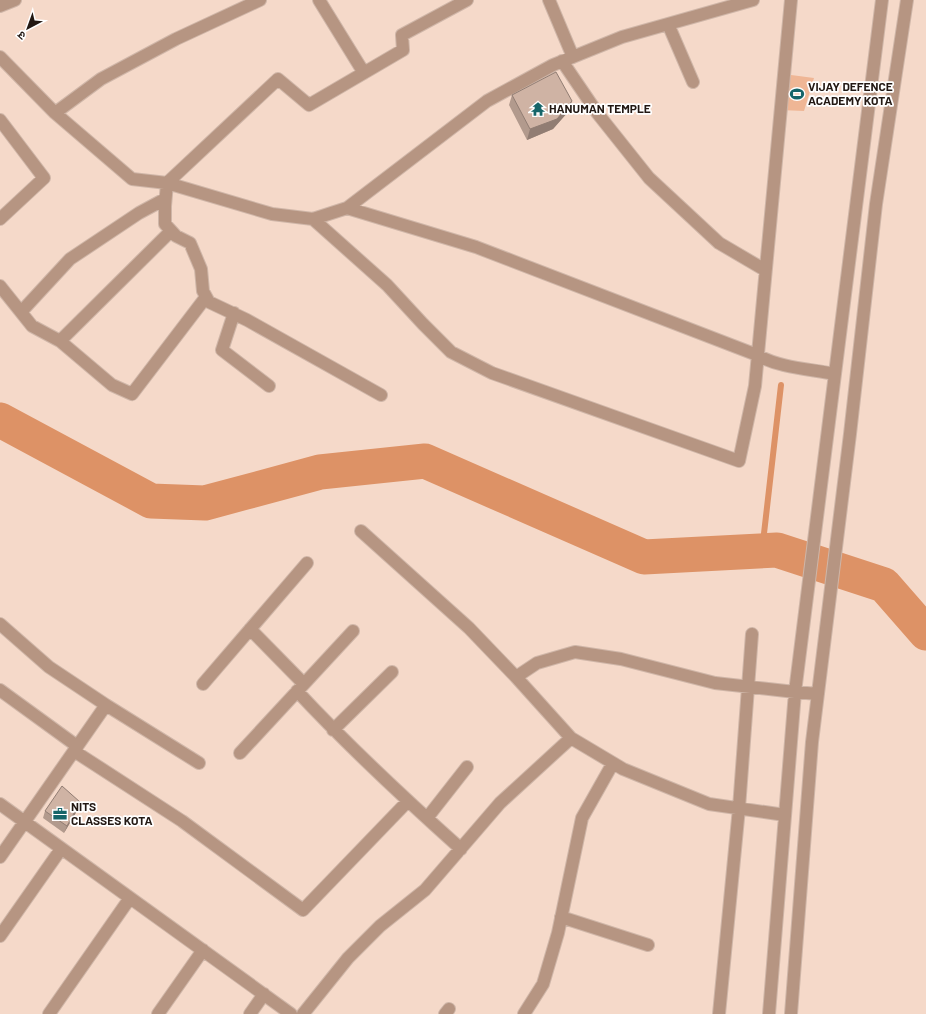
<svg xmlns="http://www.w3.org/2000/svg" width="926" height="1014" viewBox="0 0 926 1014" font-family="Barlow,'Noto Sans Devanagari',sans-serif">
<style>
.green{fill:#efb695}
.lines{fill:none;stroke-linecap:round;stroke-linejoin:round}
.stream{stroke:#dd9266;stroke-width:6}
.river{stroke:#dd9266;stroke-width:35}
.minor-casing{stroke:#cfb6a8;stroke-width:14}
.minor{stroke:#b69582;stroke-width:12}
.wall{fill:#b29a8d}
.shaded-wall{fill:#917d73}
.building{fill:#cfb3a4;stroke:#917d73}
.labels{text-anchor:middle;stroke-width:3.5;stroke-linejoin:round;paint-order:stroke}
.poi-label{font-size:12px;font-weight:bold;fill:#221813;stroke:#fff;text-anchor:start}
</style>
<rect width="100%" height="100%" fill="#f5d9c9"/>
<path class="green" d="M791,75l23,3 -10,33 -24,-1z"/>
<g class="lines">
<path class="stream" d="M762,551l19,-166"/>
<path class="river" d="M0,420l151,81 54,2 115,-31 105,-11 219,96 133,-7 107,35 42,48"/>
<defs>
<path id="minor" d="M319,0l45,73
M549,0l24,57
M0,6l15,-6
M668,24l25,58
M0,57l55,56 77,66 35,4 105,31 41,5 34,-11 140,-107 66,-36 69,-28 131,-37
M562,61l36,53 51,64 70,65 46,27
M55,113l46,-34 75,-40 84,-39
M0,120l44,58 -44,41
M347,208l129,39 281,108c23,13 53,14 78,19
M313,219l74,66 36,39 28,28 41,21 247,88 16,-75 36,-386
M0,286l32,40 28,15 52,44 20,9 74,-97
M21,312l49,-53 69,-46 26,-14
M234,313l-12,37 47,36
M60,341l111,-110
M381,395l-134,-75 -38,-18 -6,-11 -2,-22 -11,-26 -14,-7 -11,-12v-18l2,-23 111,-104 31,26 94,-55 -1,-15 65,-35
M361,531l108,97 47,49 55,61 52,31 86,35 76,11
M0,624l49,43 57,38 93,58
M250,629l54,55
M516,677l21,-14 38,-11 46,7 94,24 80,9 23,2
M203,684l104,-121
M0,690l77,56
M297,691c52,56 107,107 164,158
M333,730l59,-58
M74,751l108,70 121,89 105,-109
M240,753l113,-122
M0,804l291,210
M427,818l40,-51
M0,857l106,-152
M561,917l87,28
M0,936l61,-87
M49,1014l81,-116
M158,1014l45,-64
M250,1014l14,-20
M303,1014l45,-56 32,-32 45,-36 75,-87 71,-65
M445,1014l4,-5
M524,1014l19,-30 15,-51 24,-115 31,-55
M719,1014l20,-206 13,-174
M769,1014l26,-322 87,-692
M791,1014l21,-272 38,-308 26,-230 31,-204"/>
</defs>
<use href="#minor" class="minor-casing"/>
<use href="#minor" class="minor"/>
</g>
<path class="wall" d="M512,95l56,17 -15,17 -26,11 -18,-35z
M80,802l-2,7 -14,24 -21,-15 2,-7z"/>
<path class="shaded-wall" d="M572,101l-4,11 -15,17 -26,11 3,-11z
M80,802l-2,7 -14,24 3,-7z"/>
<path class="building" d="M556,72l16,29 -15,18 -27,10 -18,-34z
M62,786l18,16 -13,24 -22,-15z"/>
<defs>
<symbol id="stadium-bare" viewBox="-9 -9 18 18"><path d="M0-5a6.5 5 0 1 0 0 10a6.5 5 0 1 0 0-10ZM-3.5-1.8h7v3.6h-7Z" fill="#166569" stroke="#fff" stroke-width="2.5" paint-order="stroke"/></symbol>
<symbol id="temple-bare" viewBox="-9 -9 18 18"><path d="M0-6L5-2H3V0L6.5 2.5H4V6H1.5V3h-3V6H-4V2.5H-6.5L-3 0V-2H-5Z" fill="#166569" stroke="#fff" stroke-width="2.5" paint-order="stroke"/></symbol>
<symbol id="office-bare" viewBox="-9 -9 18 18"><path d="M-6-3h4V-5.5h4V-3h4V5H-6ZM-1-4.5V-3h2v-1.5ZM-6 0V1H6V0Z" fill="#166569" stroke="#fff" stroke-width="2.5" paint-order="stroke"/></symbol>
</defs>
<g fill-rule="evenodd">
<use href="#stadium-bare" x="787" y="84" width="20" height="20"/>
<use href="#temple-bare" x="528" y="99" width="20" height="20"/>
<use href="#office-bare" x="50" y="804" width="20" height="20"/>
</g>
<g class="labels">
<g class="poi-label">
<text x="808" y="91">VIJAY DEFENCE<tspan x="808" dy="14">ACADEMY KOTA</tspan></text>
<text x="549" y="113">HANUMAN TEMPLE</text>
<text x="71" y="811">NITS<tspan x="71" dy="14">CLASSES KOTA</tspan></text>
</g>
</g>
<g transform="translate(28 28) rotate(221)" stroke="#ffffff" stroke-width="3" paint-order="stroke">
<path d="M0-3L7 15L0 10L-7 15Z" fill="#221813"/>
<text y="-6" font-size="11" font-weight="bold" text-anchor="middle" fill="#221813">उ</text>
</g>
</svg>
